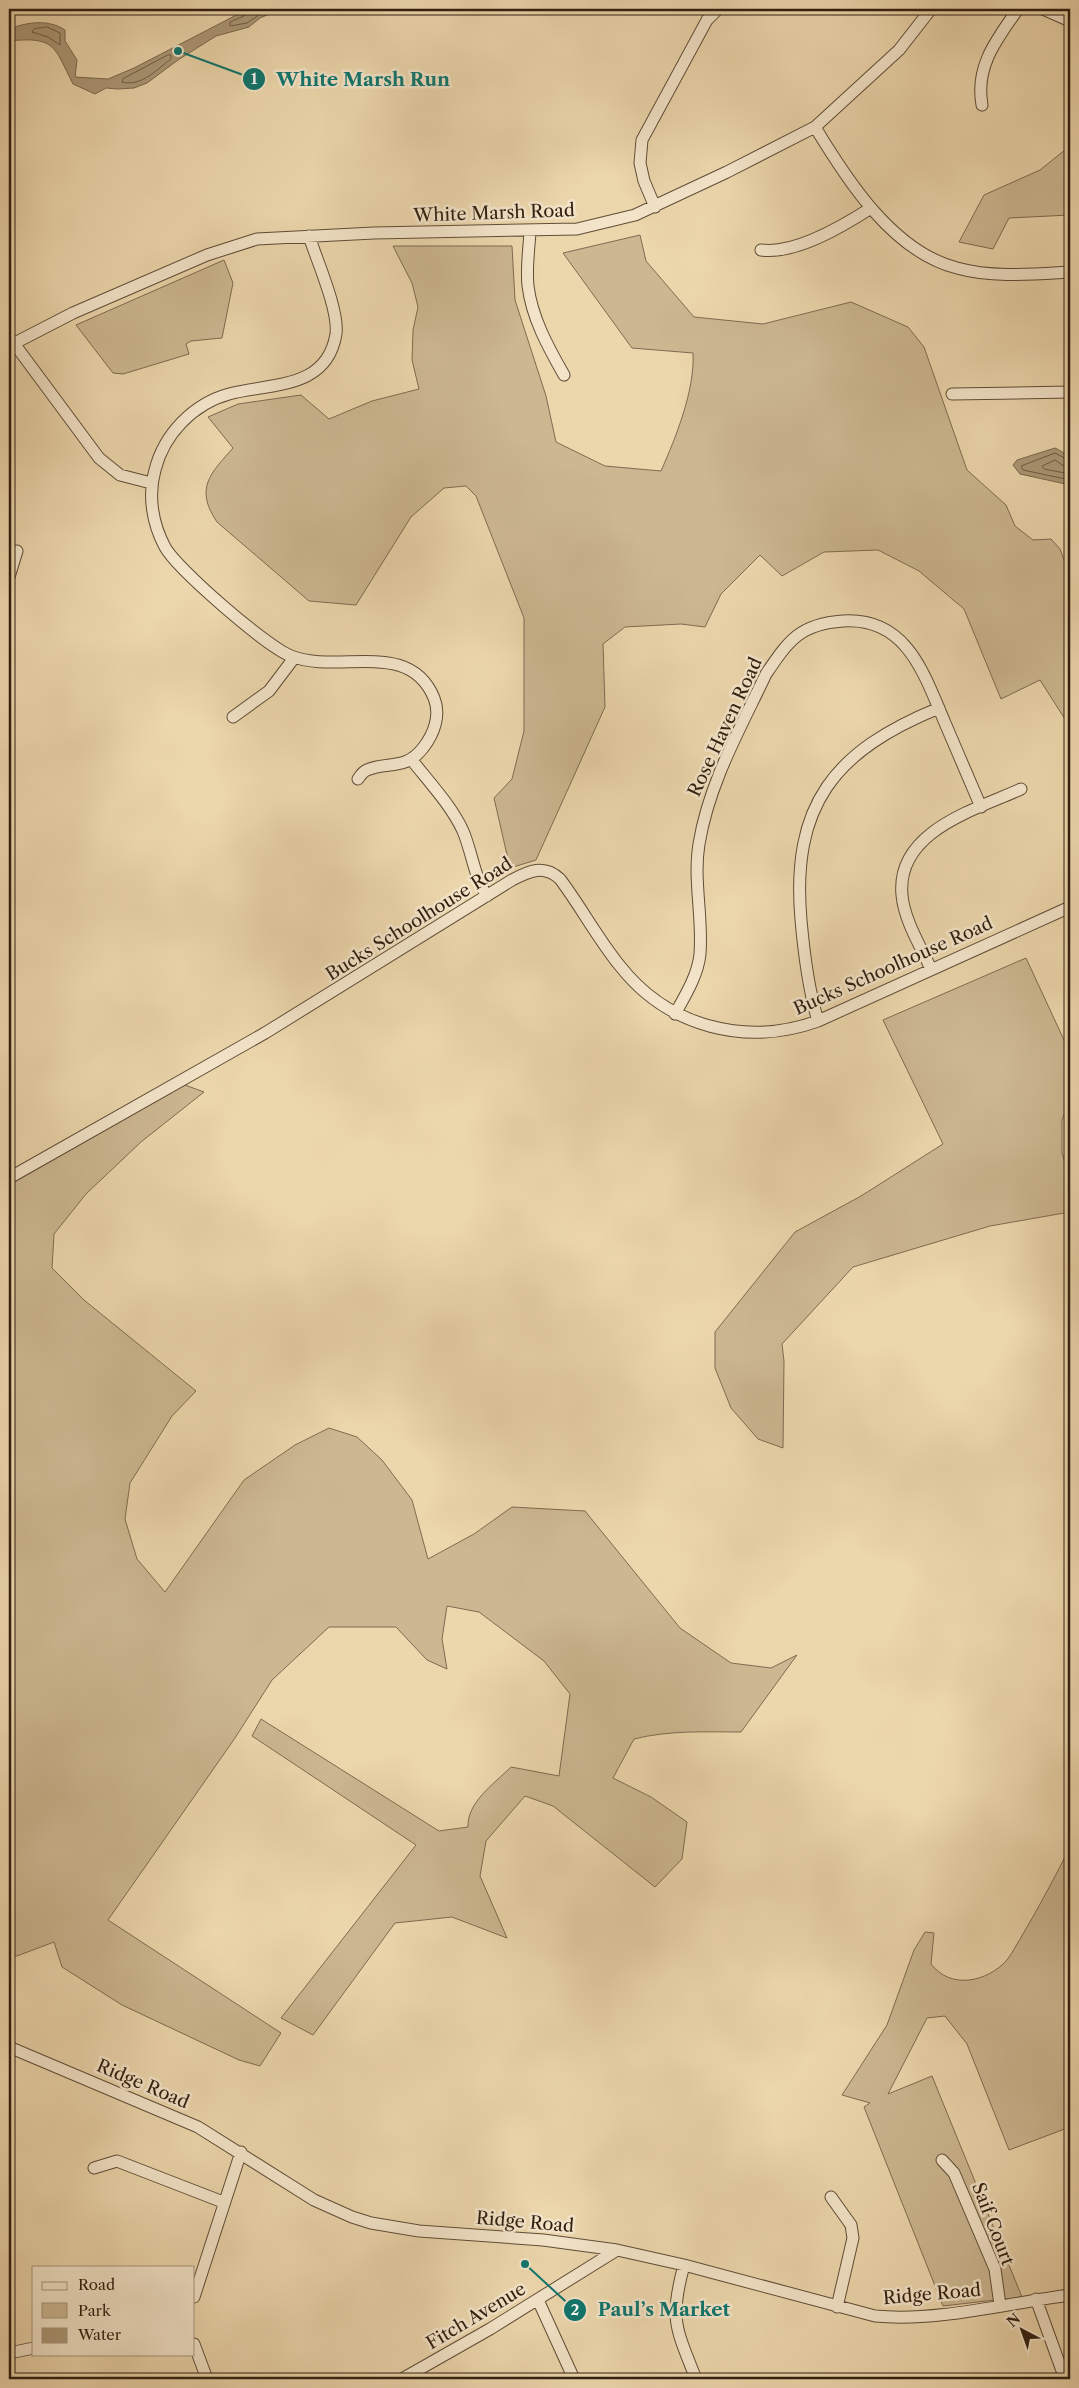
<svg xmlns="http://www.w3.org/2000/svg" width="1079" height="2388" viewBox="0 0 1079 2388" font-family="'Libre Caslon Text',serif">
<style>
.green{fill:#ccb791;stroke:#7e6b50}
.water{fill:#ac9877;stroke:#7a684e}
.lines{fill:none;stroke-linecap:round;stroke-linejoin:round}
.shore{stroke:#6e5c44;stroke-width:1}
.minor-casing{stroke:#5f4d37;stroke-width:13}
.minor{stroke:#f3e4c9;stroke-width:11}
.labels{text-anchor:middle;stroke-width:5;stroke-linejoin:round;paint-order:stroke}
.street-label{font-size:18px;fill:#301f10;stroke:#f3e4c9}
.leader{fill:none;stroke:#0f766e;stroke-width:2}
.callout-dot{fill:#0f766e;stroke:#f3e4c9;stroke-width:2}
.mark-label{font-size:15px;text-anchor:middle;font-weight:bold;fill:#fff}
.callout-label{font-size:19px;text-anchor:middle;font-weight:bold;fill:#0f766e;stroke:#f3e4c9;stroke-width:5;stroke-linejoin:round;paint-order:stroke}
</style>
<rect width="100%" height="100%" fill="#ecd6ac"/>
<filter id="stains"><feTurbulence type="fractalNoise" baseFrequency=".004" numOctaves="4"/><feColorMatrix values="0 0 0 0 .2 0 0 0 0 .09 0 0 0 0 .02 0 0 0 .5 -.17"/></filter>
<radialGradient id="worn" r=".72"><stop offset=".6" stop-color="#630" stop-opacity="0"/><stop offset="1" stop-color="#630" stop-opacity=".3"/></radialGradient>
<path class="green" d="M1070,146v69l-61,3 -16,31 -34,-7 25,-47 56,-25z
M640,235l6,26 48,56 69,7 88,-22 57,25 16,20 43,123 39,35 9,21 18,14 18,-1 9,10 10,27v151l-30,-47 -39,19 -37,-90 -45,-38 -41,-21 -54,2 -42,24 -22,-21 -39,39 -16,33 -24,-3 -56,3 -22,17 2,63 -69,153 -26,8 -16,-70 18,-19 12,-48v-113l-48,-122 -10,-10 -22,2 -33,29 -55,88 -47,-4 -92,-79c-23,-34 -6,-49 16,-74l-25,-31 30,-13 63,-9 28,24 43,-18 47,-12 -7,-29 1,-30 5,-23 -6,-24 -19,-37h119l3,54 31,96 10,46 49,24 56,5c15,-34 34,-81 32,-118l-61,-5 -69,-95z
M224,260l9,23 -11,55 -31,3 -5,3 3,10 -66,20 -10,-1 -37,-48z
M1026,958l44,95v47l-8,20v33l8,25v34l-80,14 -137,41 -71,77 2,17 -1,87 -25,-9 -27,-31 -16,-40v-36l80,-100 66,-36 82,-52 -60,-124z
M185,1085l19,7 -63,50 -55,52 -32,40 -2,34 32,32 112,91 -24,25 -42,67 -5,36 12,40 28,33 79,-112 51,-35 34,-17 28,9 25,23 30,40 16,59 46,-25 38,-27 73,4 95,117 51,35 40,5 26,-13 -56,77c-36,0 -71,-2 -107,7l-21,39 38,19 36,25 -5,37 -27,28 -102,-81 -28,-10 -39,45 -6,35 27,62 -55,-21 -57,6 -82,112 -32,-17 135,-173 -164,-109 9,-17 178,112 29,-4c-1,-25 26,-43 43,-60l48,9 11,-82 -26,-33 -65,-49 -32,-6 -5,33 5,30 -20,-9 -31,-33h-67l-57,53 -37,58 -127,182 173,113 -21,33 -21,-6 -117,-55 -60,-38 -8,-25 -37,14 -8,-1v-770z
M1070,1847v280l-61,23 -42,-106 -22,-28 -18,2 -39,76 44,-18 90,221 -79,9 -79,-199 6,-4 -28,-8 45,-70 27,-75 11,-18 9,1 -3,31c20,26 56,18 76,-4 6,-8 11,-18 16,-26 17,-29 32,-57 47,-87z"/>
<path class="water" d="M248,9h33l-21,9 -11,9 -33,9 -38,24 -31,23 -13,5 -17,1 -11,-1 -11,6 -22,-10c-19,-37 -17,-48 -64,-43v-12c18,-7 40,-10 56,1v11l12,19 -2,17 33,2 26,-11z
M1055,448c20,9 15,18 15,37l-50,-11 -7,-9 4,-5z"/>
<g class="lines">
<path class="shore" d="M248,9l-2,6 -16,7v4l17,-3 21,-14
M47,27l13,6v12l-12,-8 -16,-5 2,-3z
M168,55h3v4c-14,10 -29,28 -49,23l1,-3z
M1070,461l-15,-8 -34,13 2,4 47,10
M1070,467l-6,-1 -9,-6 -13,6 2,3 26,5"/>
<defs>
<path id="minor" d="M1043,9l27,12
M982,105c-7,-39 15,-66 36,-96
M815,127c32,53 78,125 142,141 35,10 77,6 113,4
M655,207l-11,-26 -4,-18 2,-23 65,-120 11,-11
M530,232c-1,17 -4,36 -2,54 4,32 20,61 36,89
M309,236c8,25 30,74 27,98 -9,56 -66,49 -107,60 -36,10 -65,40 -74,76 -7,25 -3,53 10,77 12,22 102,100 126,109 48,19 118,-18 143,42 7,17 0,36 -11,50 -18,23 -36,13 -56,22 -3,1 -7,6 -9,9
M761,250c34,5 82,-24 110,-42
M13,342l86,116 21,17 31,8
M9,346l64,-33 134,-58 50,-16 117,-6 203,-4 58,-14 92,-43 88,-45 84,-77 32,-41
M952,394l118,-2
M9,577l8,-26
M233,717l36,-26 25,-33
M411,759c18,23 40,46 52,72 9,21 11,46 24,65
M931,969c-10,-22 -27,-49 -29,-74 -6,-64 73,-85 119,-106
M675,1014c10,-18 23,-39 25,-60 3,-37 -7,-74 -1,-110 10,-61 41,-115 67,-170 23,-34 34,-50 77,-53 64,-4 81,53 102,102 12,28 24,56 36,84
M818,1021c-10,-33 -14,-67 -17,-101 -10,-115 33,-169 138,-212
M9,1178l256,-145 247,-153c17,-9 32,-16 48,-1 21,28 38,60 60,87 48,61 126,81 198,55l252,-114
M9,2047l189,80 116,73 38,17 19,6 48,8 124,9 74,10 67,15 191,51c63,6 133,-13 195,-21
M942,2160l12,13 41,96 5,36
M94,2168l23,-7 106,41
M831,2197l20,28 2,13 -16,69
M684,2265c-15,55 -8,63 12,114
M194,2297l47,-145
M1036,2299l29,80
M538,2300l36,79
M194,2344l13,35
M9,2353l25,-5
M402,2379l88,-50 127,-79"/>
</defs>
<use href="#minor" class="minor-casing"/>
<use href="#minor" class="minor"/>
</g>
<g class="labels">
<g class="street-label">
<text transform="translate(494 213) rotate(-2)" y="6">White Marsh Road</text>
<text transform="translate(725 727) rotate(-65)" y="6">Rose Haven Road</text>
<text transform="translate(419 919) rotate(-32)" y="6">Bucks Schoolhouse Road</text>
<text transform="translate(893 966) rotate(-24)" y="6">Bucks Schoolhouse Road</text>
<text transform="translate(143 2084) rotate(23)" y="6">Ridge Road</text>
<text transform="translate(525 2222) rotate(5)" y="6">Ridge Road</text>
<text transform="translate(993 2224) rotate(69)" y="6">Saif Court</text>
<text transform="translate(932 2294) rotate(-5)" y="6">Ridge Road</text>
<text transform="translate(476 2316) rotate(-31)" y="6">Fitch Avenue</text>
</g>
</g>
<path class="leader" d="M178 51L254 79M525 2264L575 2310"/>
<g class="callout-dot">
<circle cx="178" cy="51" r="5"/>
<circle cx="525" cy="2264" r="5"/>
<circle cx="254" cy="79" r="12"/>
<circle cx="575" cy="2310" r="12"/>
</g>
<g class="mark-label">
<text x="254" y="84">1</text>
<text x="575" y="2315">2</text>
</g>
<g class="callout-label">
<text x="363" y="86">White Marsh Run</text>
<text x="664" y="2316">Paul’s Market</text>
</g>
<rect width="1079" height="2388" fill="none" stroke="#ecd6ac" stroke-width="30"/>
<rect x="10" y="10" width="1059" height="2368" fill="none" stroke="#301f10" stroke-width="2.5"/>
<rect x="15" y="15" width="1049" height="2358" fill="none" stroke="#301f10"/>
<rect x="32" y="2266" width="162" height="90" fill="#f3e4c9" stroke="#a5957f"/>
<rect x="42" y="2282" width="25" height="8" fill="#f3e4c9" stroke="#a5957f"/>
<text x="78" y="2290" font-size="15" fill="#301f10">Road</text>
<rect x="42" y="2303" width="25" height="15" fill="#ccb791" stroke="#a5957f"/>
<text x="78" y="2316" font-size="15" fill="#301f10">Park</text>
<rect x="42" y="2328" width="25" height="15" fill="#ac9877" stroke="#a5957f"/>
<text x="78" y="2340" font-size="15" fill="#301f10">Water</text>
<g transform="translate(1022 2330) rotate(319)" stroke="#f3e4c9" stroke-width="4" paint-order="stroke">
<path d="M0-4L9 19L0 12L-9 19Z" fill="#301f10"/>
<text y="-8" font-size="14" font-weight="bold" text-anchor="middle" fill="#301f10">N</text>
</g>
<rect width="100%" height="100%" filter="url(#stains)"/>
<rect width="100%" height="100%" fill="url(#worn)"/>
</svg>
